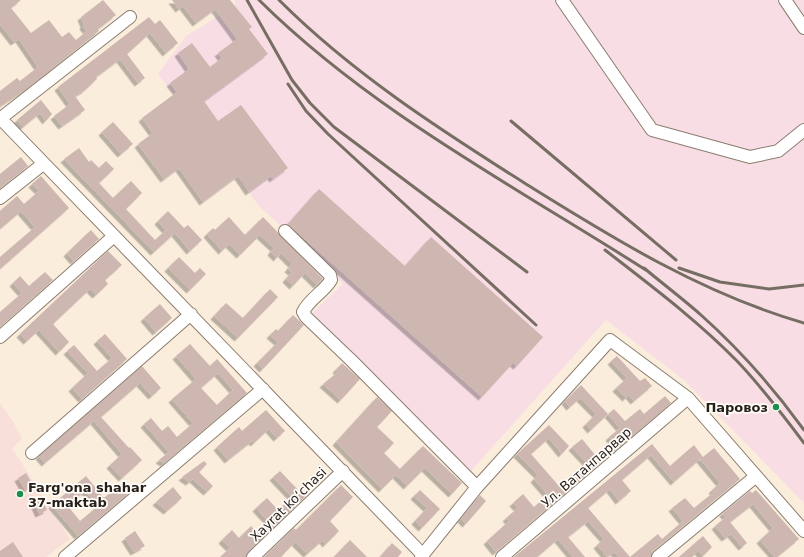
<svg xmlns="http://www.w3.org/2000/svg" width="804" height="557" viewBox="0 0 804 557" font-family="'DejaVu Sans',sans-serif">
<style>
.industrial{fill:#f8dde4}
.education{fill:#f9dfd9}
.building{fill:#ceb7b0;fill-rule:evenodd;filter:url(#shadow)}
.lines{fill:none;stroke-linecap:round;stroke-linejoin:round}
.street-casing{stroke:#8b7d6e;stroke-width:14}
.street{stroke:#fff;stroke-width:12}
.rail{stroke:#766d63;stroke-width:3}
.poi-dot{fill:#19914d;stroke:#fffcf9;stroke-width:1.5}
.labels{text-anchor:middle;stroke-width:3.5;stroke-linejoin:round;paint-order:stroke}
.poi-label{font-size:13px;font-weight:bold;fill:#251f19;stroke:#fffcf9;text-anchor:end}
.street-label{font-size:13px;fill:#251f19;stroke:#fffcf9}
</style>
<defs>
<filter id="shadow"><feDropShadow dx="-3.5" dy="3.5" stdDeviation="0" flood-color="#0004"/></filter>
</defs>
<rect width="100%" height="100%" fill="#fbeddc"/>
<path class="industrial" d="M235,0h569v503l-120,-123 -78,-60 -135,151 -159,-158 31,-29 -84,-78 -101,-132 28,-38 49,-30z"/>
<path class="education" d="M0,403l14,20 8,16 -10,9 58,91 -24,18h-46z"/>
<path class="building" d="M0,0h21l-10,8 20,25 18,-13 13,17 7,-5 7,8 11,-9 -4,-5 1,-2 -3,-7 22,-17 13,15 -18,14 1,2 -71,57 -28,18v-15l17,-13 3,3 18,-14 -19,-28 -5,3 -14,-18z
M172,0h58l22,27 -3,2 19,25 -64,47 14,20 23,-16 47,63 -15,11 -2,-3 -22,16 -11,-16 -35,26 -24,-34 -15,11 -26,-35 15,-11 -11,-15 35,-26 -7,-9 19,-14 -11,-16 14,-10 18,24 12,-9 -4,-5 19,-14 -22,-30 -19,14 -13,-17 -4,3z
M149,17l6,7 5,-4 18,23 -12,10 -16,-20 -23,21 18,24 -7,5 -18,-24 -24,18 1,2 -12,11 -10,6 10,14 -23,16 -8,-10 16,-12 -12,-17z
M41,100l11,14 -6,7 -6,-8 -17,14 -6,-7z
M113,122l20,22 -12,10 -19,-22z
M79,148l10,14 2,-2 8,8 7,-7 8,8 -15,14 14,15 18,-17 11,12 -16,16 29,31 11,-10 -8,-9 10,-10 16,17 4,-3 14,15 -12,11 -15,-18 -21,19 -90,-93z
M21,157l7,9 -28,22v-14z
M41,176l28,32 -69,61v-12l35,-30 -14,-16 -21,18v-18l17,-15 7,8 15,-13 -7,-7z
M319,189l86,77 26,-29 112,100 -26,29 -4,-3 -31,34 -194,-173z
M229,217l16,18 18,-18 60,62 -6,6 -12,-12 -12,13 -7,-7 6,-7 -4,-3 4,-5 -11,-11 -4,5 -6,-6 3,-4 -14,-13 -20,20 -11,-11 -7,7 -15,-17 6,-6 2,2z
M91,230l8,9 -25,22 -7,-8z
M108,251l14,14 -17,15 3,4 -12,11 -6,-6 -37,35 16,18 -10,10 -20,-22 -12,11 -7,-7z
M179,257l16,16 5,-5 6,6 -16,16 -22,-22z
M45,272l8,8 -53,47v-15l22,-19 -9,-10 7,-7 9,10z
M270,289l8,8 -40,41 -24,-22 12,-13 17,15z
M160,304l12,14 -16,14 -12,-14z
M293,315l11,10 -41,44 -6,-6 21,-21 -8,-7 6,-6 2,2z
M105,334l22,25 -45,40 -10,-11 16,-15 -21,-22 7,-6 23,26 15,-13 -15,-17z
M190,344l20,22 7,-7 30,34 -83,70 -5,-3 10,-8 -25,-28 7,-6 11,13 6,-5 9,11 16,-14 -21,-24 24,-20 -20,-23zM218,373l15,17 -16,15 -16,-17z
M617,356l23,25 5,-3 7,8 -18,15 -5,-6 -3,3 -10,-10 11,-10 -16,-17z
M342,363l18,16 -19,21 -18,-16 15,-12 -2,-2z
M142,366l19,22 -9,8 -12,-13 -39,34 28,31 1,-1 12,13 -20,18 -12,-13 12,-11 -28,-33 -49,42 -6,-7z
M581,385l27,29 -17,16 -5,-6 10,-10 -16,-16 -10,9 -5,-6z
M665,396l6,7 -53,45 -9,-11 11,-9 -12,-14 6,-5 11,12 15,-12 4,5z
M377,397l15,14 -15,16 17,16 -10,10 16,16 23,-23 39,37 -10,11 -27,-26 -18,18 -11,-11 -14,14 -46,-47z
M266,410l19,21 -8,7 -8,-9 -15,14 -2,-2 -24,19 -11,-13 22,-20 3,4z
M549,425l20,21 -7,8 -13,-16 -18,16 28,32 27,-24 -14,-15 10,-8 19,23 -105,90 -9,-11 22,-20 -3,-3 12,-10 -5,-5 10,-9 11,13 14,-12 -14,-16 4,-4 -21,-21z
M652,444l18,22 24,-21 9,12 11,-9 26,31 -87,72 -2,6h-21l28,-23 4,5 21,-18 -11,-13 13,-10 9,10 20,-16 -2,-2 8,-7 -20,-24 -26,23 -23,-27 -29,25 9,11 -12,10 -9,-12 -22,19 42,49h-11l-5,-5 -7,5 -10,-12 7,-6 -16,-18 -20,16 17,20h-12l-15,-18 -21,18h-23z
M204,461l3,3 -8,8 14,14 -6,6 -14,-13 -4,3 -7,-5z
M280,471l25,26 -57,55 -2,5h-26l10,-9 -8,-8 10,-10 7,8 12,-12 7,7 11,-11 -13,-14 11,-10 11,12 14,-13 -19,-20z
M26,473l7,12 -8,5 -7,-12z
M86,476l18,22 18,-15 8,9 -52,44 -26,-31zM85,491l13,15 -18,15 -13,-16z
M341,485l12,12 -23,24 9,10 -13,13 -3,-4 -16,14 -12,-12 -14,15h-13l-2,-2 28,-27 2,2z
M173,487l9,11 -15,13 -11,-9z
M420,490l20,19 -18,19 -7,-7 12,-13 -13,-12z
M756,490l43,49 -22,18h-2l-15,-17 13,-12 -20,-24 -23,18 17,21 -5,4 -11,-13 -6,4 -10,-12 11,-9 -3,-4 27,-22 2,2z
M480,495l6,6 -20,23 -5,-5z
M42,499l5,11 -8,4 -5,-11z
M135,531l10,15 -11,6 -9,-14z
M703,536l9,11 -9,9 -5,-5 -6,6h-13z
M350,540l17,17h-33z
M13,542l10,15h-23v-6z
M392,543l10,9 -4,5h-18z"/>
<g class="lines">
<defs>
<path id="street" d="M562,0l90,130 98,27 28,-6 26,-21
M785,0l19,28
M0,118l423,437
M1,118l129,-101
M0,198l43,-34
M285,231l45,44 1,5c-7,12 -22,19 -28,32l3,5 46,44 125,126
M0,337l114,-101
M32,453l159,-139
M65,557l198,-168
M253,557l90,-86
M421,557l56,-70 133,-147 78,58 116,133
M502,557l186,-159
M658,557l97,-80"/>
</defs>
<use href="#street" class="street-casing"/>
<use href="#street" class="street"/>
<path class="rail" d="M247,0l45,80 18,23 24,24 193,145
M259,0c113,112 257,187 390,272
M279,0c73,73 160,129 247,184 88,55 177,110 278,139
M288,84l18,27 22,23 208,191
M511,121l165,139
M605,250c45,35 92,70 132,111 24,25 46,54 67,82
M644,268c19,16 39,31 57,47 37,33 74,75 103,115
M679,268l41,14 49,7 35,-4"/>
</g>
<g class="poi-dot">
<circle cx="776" cy="407" r="4"/>
<circle cx="20" cy="494" r="4"/>
</g>
<g class="labels">
<g class="poi-label">
<text x="768" y="412">Паровоз</text>
<text x="28" y="492" text-anchor="start">Farg'ona shahar<tspan x="28" dy="15">37-maktab</tspan></text>
</g>
<g class="street-label">
<text transform="translate(586 467) rotate(-41)" y="5">Ул. Ватанпарвар</text>
<text transform="translate(288 504) rotate(-44)" y="5">Xayrat koʻchasi</text>
</g>
</g>
</svg>
